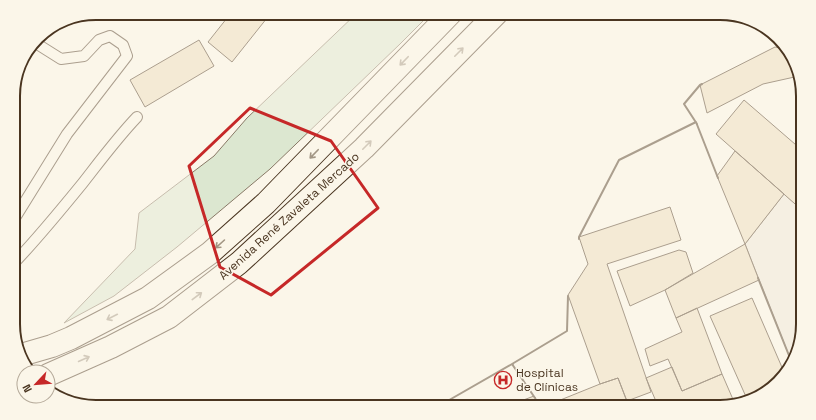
<svg xmlns="http://www.w3.org/2000/svg" width="816" height="420" viewBox="0 0 816 420" font-family="'Space Grotesk',sans-serif">
<style>
.green{fill:#dce7d0;stroke:#887966}
.parking{fill:#ede7d9;stroke:#887966}
.building{fill:#ecdcbc;stroke:#4a3520}
.lines{fill:none;stroke-linecap:round;stroke-linejoin:round}
.service-casing{stroke:#4a3520;stroke-width:12}
.secondary-casing{stroke:#4a3520;stroke-width:24}
.service{stroke:#fbf6e9;stroke-width:10}
.secondary{stroke:#fbf6e9;stroke-width:22}
.wall{stroke:#4a3520;stroke-width:2}
.oneway{stroke:#a29684}
.marked{fill:none;stroke:#c62828;stroke-width:3;stroke-linejoin:round}
.labels{text-anchor:middle;stroke-width:3;stroke-linejoin:round;paint-order:stroke}
.street-label{font-size:12px;fill:#4a3520;stroke:#fbf6e9}
.poi-label{font-size:12px;fill:#4a3520;stroke:#fbf6e9;text-anchor:start}
.rim{fill:none;stroke:#4a3520;stroke-width:2}
</style>
<rect width="100%" height="100%" fill="#fbf6e9"/>
<path class="green" d="M357,13h74l-31,31 -130,125 -93,78 -63,49 -50,27 71,-74 4,-36 75,-57 33,-38z"/>
<path class="parking" d="M784,194l19,17v113l-9,37 -2,2 -47,-119z"/>
<path class="building" d="M231,13h40l-39,49 -24,-20z
M199,40l15,26 -69,41 -15,-27z
M775,47l14,3 10,26 -36,8 -56,29 -7,-28z
M744,100l59,51v60l-87,-77z
M735,151l49,43 -39,50 -28,-68z
M670,207l11,33 -74,24 44,128 -24,9 -9,-23 -18,6 -32,-89 20,-31 -9,-27z
M745,244l14,36 -83,38 -11,-28z
M679,250l7,2 7,21 -28,17 -35,16 -13,-35z
M752,298l32,74 -18,21 -19,6 -37,-83z
M697,308l25,66 -40,17 -14,-32 -18,7 -5,-17 37,-17 -6,-14z
M672,367l10,24 40,-17 13,30 -10,3h-70l3,-1 -12,-28z
M618,378l11,29h-86l57,-23z
M534,396l8,11h-37z
M265,402l4,5h-11z"/>
<g class="lines">
<defs>
<path id="service" d="M13,221l54,-87 60,-78 -4,-11 -13,-9 -11,4 -15,16 -23,3 -27,-17
M14,263c24,-25 46,-52 68,-79 18,-23 35,-46 55,-67"/>
<path id="secondary" d="M21,355l31,-9 19,-8 77,-40 62,-45 56,-50 185,-190
M48,375l63,-28 58,-30 70,-54 125,-115 133,-135"/>
</defs>
<use href="#service" class="service-casing"/>
<use href="#secondary" class="secondary-casing"/>
<use href="#service" class="service"/>
<use href="#secondary" class="secondary"/>
<path class="wall" d="M697,124l-13,-20 16,-19 2,-1
M579,239v-2l40,-77 77,-38 22,56
M758,278l34,85
M535,398l-23,-34 55,-33 1,-35
M437,407l75,-43 1,1"/>
</g>
<defs><path id="oneway-shaft" d="M-6 0H5M1.5-3L5.5 0L1.5 3" fill="none" stroke-width="1.6" stroke-linecap="round" stroke-linejoin="round"/></defs>
<g class="oneway">
<use href="#oneway-shaft" transform="translate(459 52) rotate(-45)"/>
<use href="#oneway-shaft" transform="translate(404 61) rotate(134)"/>
<use href="#oneway-shaft" transform="translate(367 145) rotate(-45)"/>
<use href="#oneway-shaft" transform="translate(314 154) rotate(134)"/>
<use href="#oneway-shaft" transform="translate(220 244) rotate(138)"/>
<use href="#oneway-shaft" transform="translate(197 296) rotate(-37)"/>
<use href="#oneway-shaft" transform="translate(112 317) rotate(153)"/>
<use href="#oneway-shaft" transform="translate(84 359) rotate(-24)"/>
</g>
<path d="M0 0H816V420H0ZM250,108l81,33 47,67 -107,87 -51,-28 -31,-101z" fill="#fbf6e9" fill-opacity=".55" fill-rule="evenodd"/>
<path class="marked" d="M250,108l81,33 47,67 -107,87 -51,-28 -31,-101z"/>
<defs>
<symbol id="hospital-ring" viewBox="-11 -11 22 22"><circle r="9.5" fill="#fbf6e9" stroke="#c62828" stroke-width="1.5"/><path d="M-5-5h3v3.5h4V-5h3V5h-3V1.5h-4V5h-3Z" fill="#c62828"/></symbol>
</defs>
<g fill-rule="evenodd">
<use href="#hospital-ring" x="493" y="370" width="20" height="20"/>
</g>
<g class="labels">
<g class="street-label">
<text transform="translate(289 216) rotate(-42)" y="4">Avenida René Zavaleta Mercado</text>
</g>
<g class="poi-label">
<text x="516" y="377">Hospital<tspan x="516" dy="14">de Clínicas</tspan></text>
</g>
</g>
<path d="M0 0H816V420H0ZM96 20H720A76 76 0 0 1 796 96V324A76 76 0 0 1 720 400H96A76 76 0 0 1 20 324V96A76 76 0 0 1 96 20Z" fill="#fbf6e9" fill-rule="evenodd"/>
<path class="rim" d="M96 20H720A76 76 0 0 1 796 96V324A76 76 0 0 1 720 400H96A76 76 0 0 1 20 324V96A76 76 0 0 1 96 20Z"/>
<g transform="translate(36 384) rotate(244)"><circle r="19" fill="#fbf6e9" stroke="#b4a999"/>
<path d="M0-3L7 15L0 10L-7 15Z" fill="#c62828"/>
<text y="-6" font-size="11" font-weight="bold" text-anchor="middle" fill="#4a3520">N</text>
</g>
</svg>
